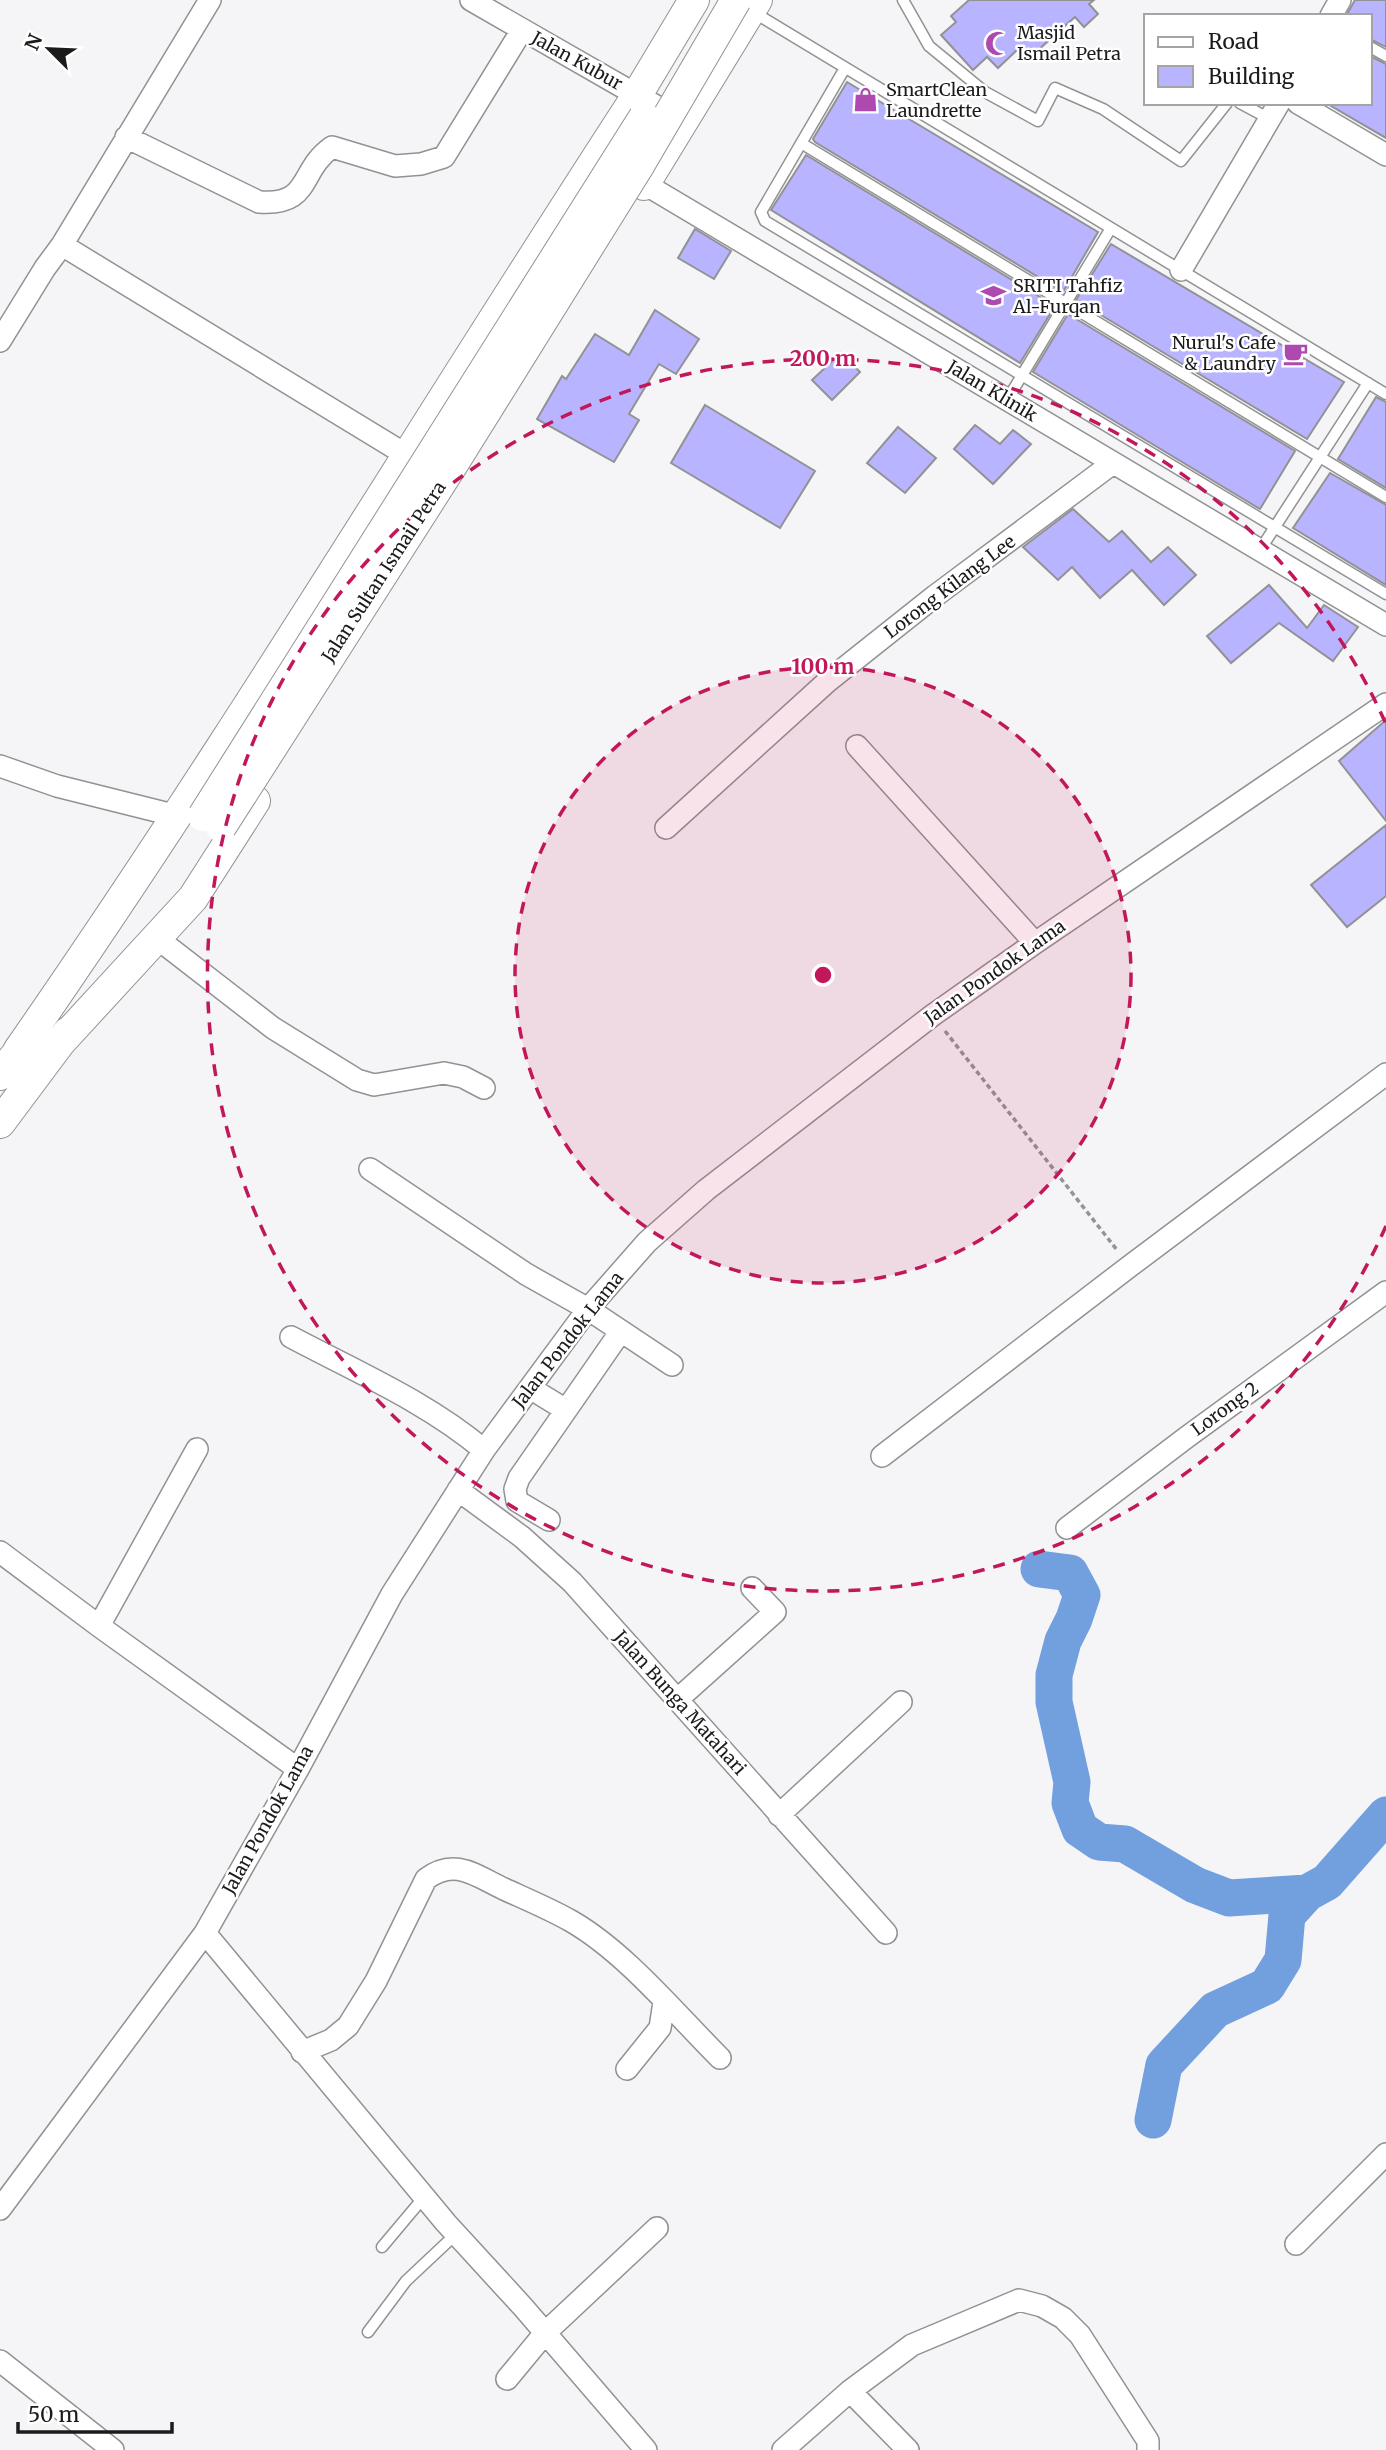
<svg xmlns="http://www.w3.org/2000/svg" width="1386" height="2450" viewBox="0 0 1386 2450" font-family="Merriweather,serif">
<style>
.lines{fill:none;stroke-linecap:round;stroke-linejoin:round}
.river{stroke:#729fde;stroke-width:37}
.building{fill:#b8b4ff;stroke:#929294;stroke-width:2}
.lane-casing{stroke:#929294;stroke-width:13}
.street-casing{stroke:#929294;stroke-width:24}
.secondary-casing{stroke:#929294;stroke-width:32}
.path{stroke:#949497;stroke-width:3.5;stroke-dasharray:5 3.5;stroke-linecap:butt}
.lane{stroke:#fff;stroke-width:10}
.street{stroke:#fff;stroke-width:21}
.secondary{stroke:#fff;stroke-width:30}
.secondary-bridge-casing{stroke:#929294;stroke-width:32;stroke-linecap:butt}
.secondary-bridge{stroke:#fff;stroke-width:30}
.ring{fill:none;stroke:#c2185b;stroke-width:3.5;stroke-dasharray:12 9}
.labels{text-anchor:middle;stroke-width:5;stroke-linejoin:round;paint-order:stroke}
.poi-label{font-size:18px;fill:#1b1b1c;stroke:#fff;text-anchor:start}
.street-label{font-size:18px;fill:#1b1b1c;stroke:#fff}
.centre{fill:#c2185b;stroke:#fff;stroke-width:3.5}
.ring-label{font-size:21px;text-anchor:middle;font-weight:bold;fill:#c2185b;stroke:#fff;stroke-width:5;stroke-linejoin:round;paint-order:stroke}
</style>
<rect width="100%" height="100%" fill="#f5f5f8"/>
<g class="lines">
<path class="river" d="M1039,1569l31,4 12,22 -8,24 -11,22 -9,34v27l18,80 -2,21 10,26 19,13 26,2 70,41 34,13 78,-5
M1153,2120l11,-55 51,-55 52,-24 16,-26 4,-45 20,-22 20,-11 59,-67"/>
</g>
<path class="building" d="M969,0h125l-5,4 9,10 -14,13 -9,-10 -48,43 -10,-10 -19,18 -11,-11 -14,13 -32,-35 15,-13 -5,-6z
M1355,0h31v47l-16,-8v-23h-24z
M1370,56l16,8v74l-60,-35h44z
M847,82l251,150 -35,60 -248,-150 -2,-3z
M806,155l249,151 -35,57 -249,-153z
M695,229l36,22 -17,28 -36,-21z
M1111,244l233,138 -37,57 -231,-139z
M655,310l44,29 -23,35 -17,-10 -30,50 10,6 -25,42 -77,-43 25,-43 4,3 29,-45 34,21z
M1068,314l227,137 -35,58 -227,-137z
M841,353l19,19 -28,28 -20,-20z
M1376,397l10,5v86l-48,-29z
M705,405l110,66 -35,57 -109,-65z
M975,425l25,19 13,-14 18,14 -38,40 -39,-35z
M898,427l38,31 -31,35 -38,-30z
M1330,473l56,32v80l-93,-57z
M1073,509l36,33 13,-11 29,31 17,-15 28,28 -32,30 -32,-35 -32,28 -28,-31 -14,13 -35,-33z
M1269,585l38,43 17,-23 34,22 -25,34 -54,-38 -48,40 -24,-27z
M1386,720v101l-47,-60z
M1386,825v71l-39,31 -36,-42z"/>
<g class="lines">
<defs>
<path id="lane" d="M903,0l26,46 56,46 53,29 17,-33 48,21 78,52 46,-58
M753,12l633,382
M1370,47l16,9
M845,68l-84,144 4,9 621,373
M1240,103l30,16
M801,143l585,354
M1007,400l104,-172
M1260,550l108,-167
M382,2247l42,-50
M368,2332l38,-51 50,-47"/>
<path id="street" d="M471,0l211,121
M1331,16l9,-16
M1298,103l88,52
M126,137l133,65c53,4 39,-31 73,-55l63,19 26,-2 23,-7 78,-127
M633,177l753,448
M62,245l346,211
M1181,270l98,-167
M0,341l45,-73 17,-23 148,-245
M857,746l178,197
M0,766l57,20 120,30
M666,828l162,-147 107,-85 178,-133
M158,939l115,89 84,52 17,5 70,-12 19,4 21,11
M370,1169l156,105 62,35 84,56
M291,1337c66,35 136,65 193,113
M530,1388l36,22
M882,1456l248,-190 256,-192
M458,1490l64,47 50,45 314,351
M549,1520l-32,-19 -2,-12 4,-11 102,-147
M1067,1528l120,-91 199,-145
M0,1552l99,74 199,143
M99,1626l98,-177
M678,1699l97,-87 -23,-24
M779,1815l122,-113
M205,1933l241,290 77,84 123,143
M302,2052l29,-12 17,-14 28,-45 50,-102c29,-22 50,-3 78,10 22,10 46,20 67,32 54,31 104,92 149,137
M627,2069l33,-41 4,-26
M0,2209l205,-276 93,-164 94,-175 92,-144 104,-141 59,-67 59,-52 227,-175 102,-72 351,-239
M1296,2244l90,-90
M0,2361l113,89
M507,2379l38,-46 112,-105
M850,2391l58,59
M783,2450l67,-59 62,-46 107,-45 23,6 21,12 17,17 68,106v9"/>
<path id="secondary" d="M644,185l113,-185
M55,1048l138,-150 62,-97
M18,1051c215,-309 408,-631 613,-946l63,-105
M0,1075l30,-38
M0,1123l68,-91"/>
</defs>
<use href="#lane" class="lane-casing"/>
<use href="#street" class="street-casing"/>
<use href="#secondary" class="secondary-casing"/>
<path class="path" d="M945,1031l172,219"/>
<use href="#lane" class="lane"/>
<use href="#street" class="street"/>
<use href="#secondary" class="secondary"/>
<defs>
<path id="secondary-bridge" d="M203,816l441,-699
M221,827l234,-366 185,-297 96,-164"/>
</defs>
<use href="#secondary-bridge" class="secondary-bridge-casing"/>
<use href="#secondary-bridge" class="secondary-bridge"/>
</g>
<circle cx="823" cy="975" r="308" fill="#c2185b" fill-opacity=".12"/>
<g class="ring">
<circle cx="823" cy="975" r="308"/>
<path d="M1386 1226A616 616 0 1 1 1386 724"/>
</g>
<defs>
<symbol id="mosque-bare" viewBox="-9 -9 18 18"><path d="M3.5-4.9A6 6 0 1 0 3.5 4.9A5 5 0 1 1 3.5-4.9Z" fill="#ad49af" stroke="#fff" stroke-width="2.5" paint-order="stroke"/></symbol>
<symbol id="shop-bare" viewBox="-9 -9 18 18"><path d="M-5-2.5h2.3a2.7 3.5 0 0 1 5.4 0H5L5.5 6h-11ZM-1.5-2.5h3a1.5 2.3 0 0 0-3 0Z" fill="#ad49af" stroke="#fff" stroke-width="2.5" paint-order="stroke"/></symbol>
<symbol id="school-bare" viewBox="-9 -9 18 18"><path d="M0-5L7-2L0 1L-7-2ZM-4 1L0 2.5L4 1V4Q0 6-4 4Z" fill="#ad49af" stroke="#fff" stroke-width="2.5" paint-order="stroke"/></symbol>
<symbol id="cafe-bare" viewBox="-9 -9 18 18"><path d="M-5.5-4.5H6V0H3Q3 3.5 0 3.5H-2.5Q-5.5 3.5-5.5 0ZM3-3.2v2h1.7v-2ZM-6 4.5H4V6H-6Z" fill="#ad49af" stroke="#fff" stroke-width="2.5" paint-order="stroke"/></symbol>
</defs>
<g fill-rule="evenodd">
<use href="#mosque-bare" x="980" y="26" width="35" height="35"/>
<use href="#shop-bare" x="848" y="82" width="35" height="35"/>
<use href="#school-bare" x="976" y="278" width="35" height="35"/>
<use href="#cafe-bare" x="1278" y="336" width="35" height="35"/>
</g>
<g class="labels">
<g class="poi-label">
<text x="1017" y="39">Masjid<tspan x="1017" dy="21">Ismail Petra</tspan></text>
<text x="886" y="96">SmartClean<tspan x="886" dy="21">Laundrette</tspan></text>
<text x="1013" y="292">SRITI Tahfiz<tspan x="1013" dy="21">Al-Furqan</tspan></text>
<text x="1276" y="349" text-anchor="end">Nurul's Cafe<tspan x="1276" dy="21">&amp; Laundry</tspan></text>
</g>
<g class="street-label">
<text transform="translate(577 61) rotate(29)" y="6">Jalan Kubur</text>
<text transform="translate(992 391) rotate(31)" y="6">Jalan Klinik</text>
<text transform="translate(384 572) rotate(-57)" y="6">Jalan Sultan Ismail Petra</text>
<text transform="translate(950 587) rotate(-37)" y="6">Lorong Kilang Lee</text>
<text transform="translate(995 972) rotate(-35)" y="6">Jalan Pondok Lama</text>
<text transform="translate(568 1340) rotate(-52)" y="6">Jalan Pondok Lama</text>
<text transform="translate(1225 1409) rotate(-36)" y="6">Lorong 2</text>
<text transform="translate(680 1703) rotate(48)" y="6">Jalan Bunga Matahari</text>
<text transform="translate(268 1820) rotate(-61)" y="6">Jalan Pondok Lama</text>
</g>
</g>
<circle cx="823" cy="975" r="10" class="centre"/>
<g class="ring-label">
<text x="823" y="366">200 m</text>
<text x="823" y="674">100 m</text>
</g>
<rect x="1144" y="14" width="228" height="91" fill="#ffffff" stroke="#a4a4a4" stroke-width="2"/>
<rect x="1158" y="37" width="35" height="10" fill="#ffffff" stroke="#a4a4a4" stroke-width="2"/>
<text x="1208" y="49" font-size="21" fill="#1b1b1c">Road</text>
<rect x="1158" y="66" width="35" height="21" fill="#b8b4ff" stroke="#a4a4a4" stroke-width="2"/>
<text x="1208" y="84" font-size="21" fill="#1b1b1c">Building</text>
<g transform="translate(49 49) rotate(294)" stroke="#ffffff" stroke-width="5" paint-order="stroke">
<path d="M0-5L12 26L0 18L-12 26Z" fill="#1b1b1c"/>
<text y="-10" font-size="19" font-weight="bold" text-anchor="middle" fill="#1b1b1c">N</text>
</g>
<path d="M18 2422v10h154v-10" fill="none" stroke="#1b1b1c" stroke-width="3.5"/>
<text x="28" y="2422" font-size="21" fill="#1b1b1c" stroke="#ffffff" stroke-width="5" paint-order="stroke">50 m</text>
</svg>
